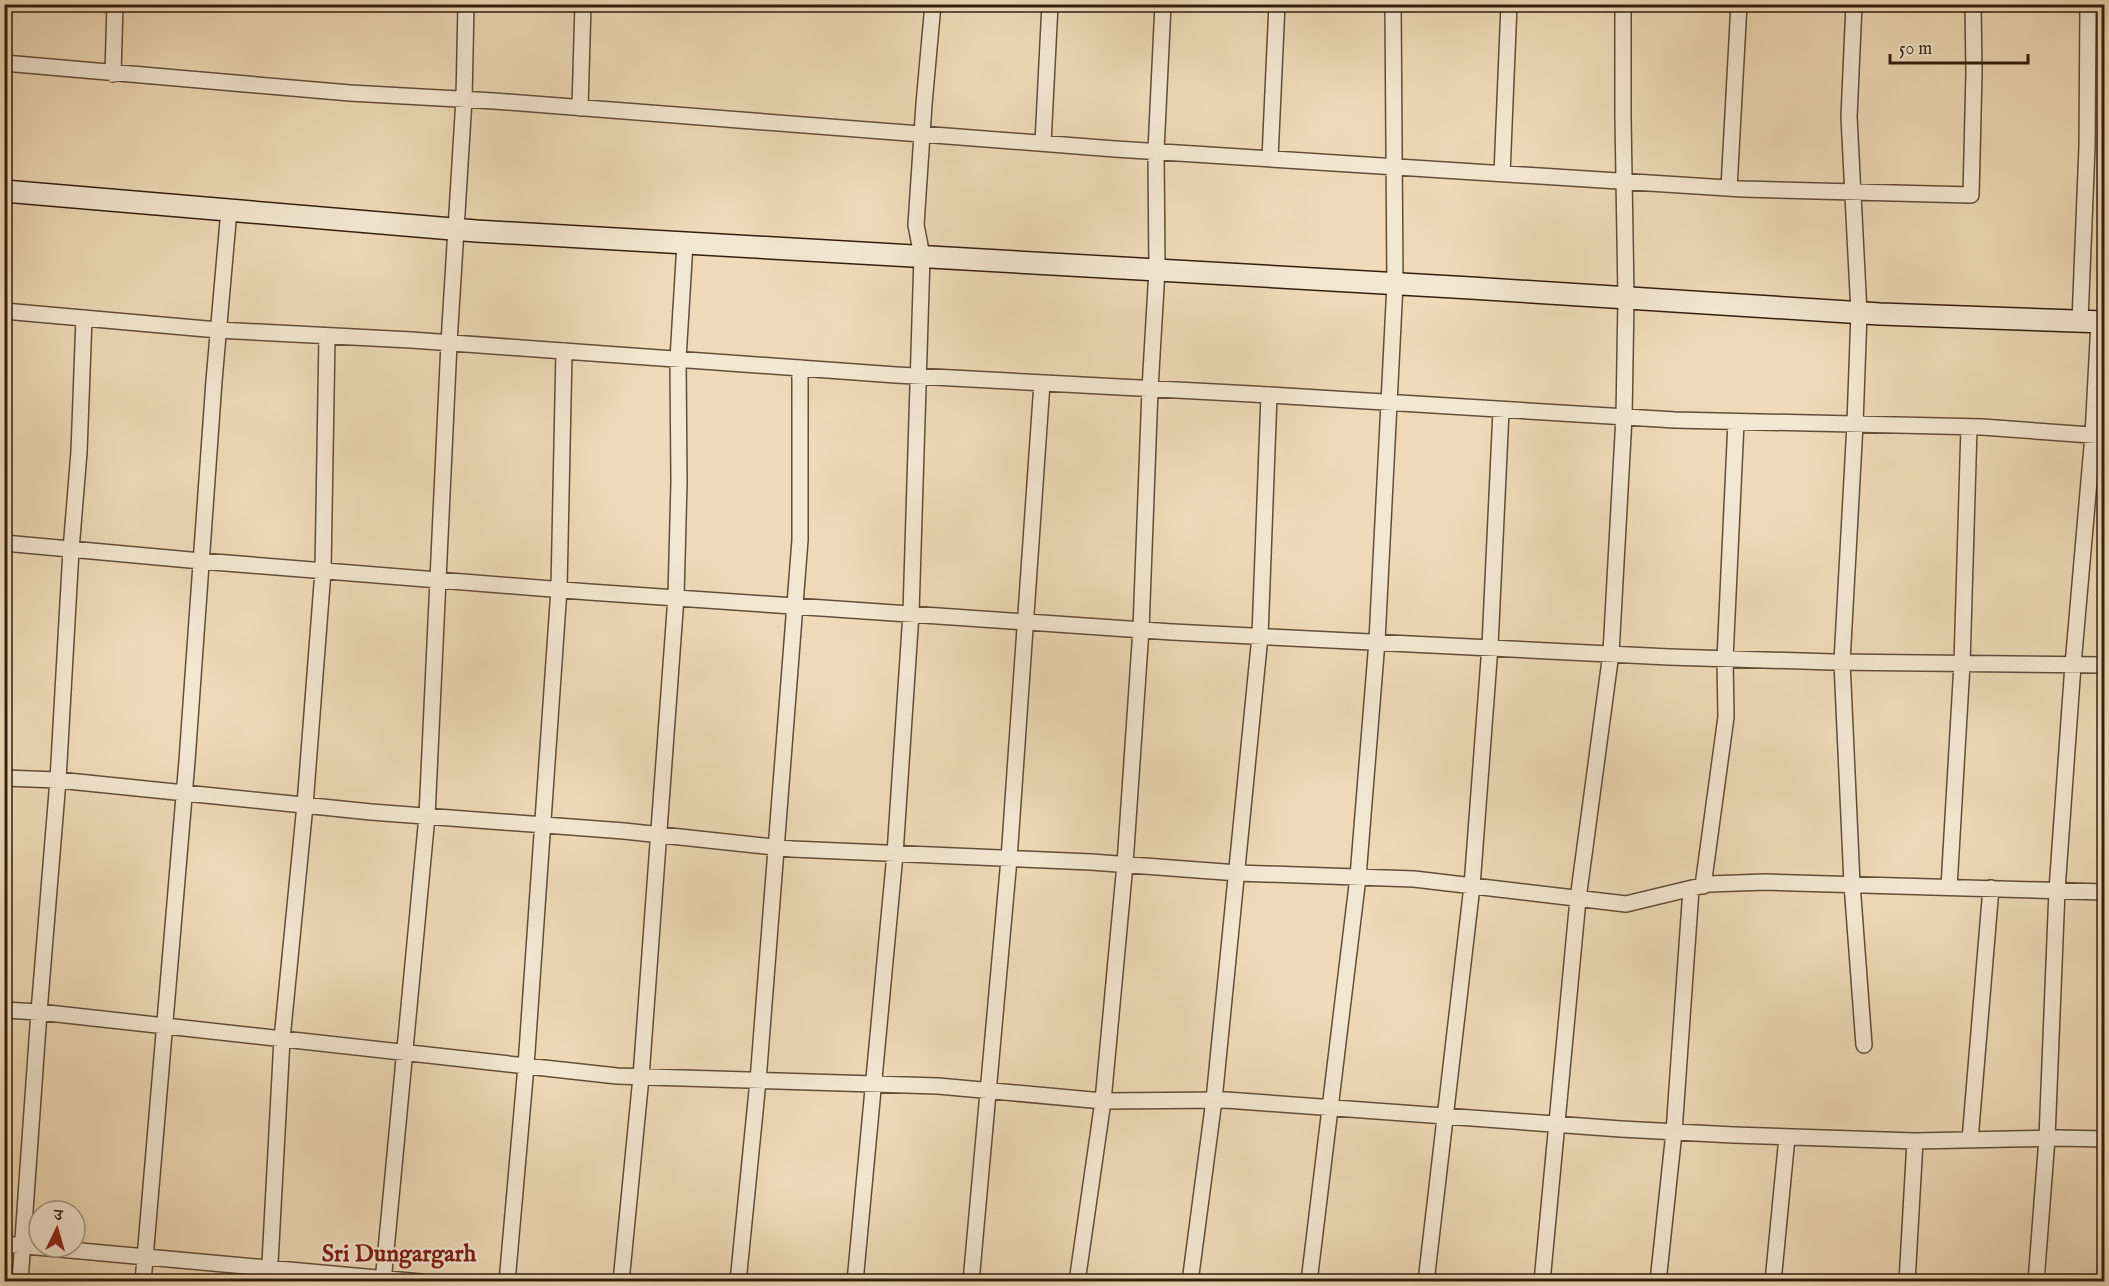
<svg xmlns="http://www.w3.org/2000/svg" width="2109" height="1286" viewBox="0 0 2109 1286" font-family="'IM FELL English','Noto Serif Devanagari',serif">
<style>
.lines{fill:none;stroke-linecap:round;stroke-linejoin:round}
.street-casing{stroke:#624e38;stroke-width:18}
.secondary-casing{stroke:#341f0e;stroke-width:24}
.street{stroke:#f4e7d1;stroke-width:15}
.secondary{stroke:#f4e7d1;stroke-width:21}
.labels{text-anchor:middle;stroke-width:4.5;stroke-linejoin:round;paint-order:stroke}
.district-label{font-size:24px;font-weight:bold;fill:#7a1f14;stroke:#f4e7d1}
</style>
<rect width="100%" height="100%" fill="#eedab8"/>
<filter id="stains"><feTurbulence type="fractalNoise" baseFrequency=".00333" numOctaves="4"/><feColorMatrix values="0 0 0 0 .2 0 0 0 0 .09 0 0 0 0 .02 0 0 0 .5 -.17"/></filter>
<radialGradient id="worn" r=".72"><stop offset=".6" stop-color="#630" stop-opacity="0"/><stop offset="1" stop-color="#630" stop-opacity=".3"/></radialGradient>
<g class="lines">
<defs>
<path id="street" d="M1854,4l-5,113 10,196 -4,111 -13,238 10,222 12,161
M4,63l346,30 144,8 621,48 628,40 228,6 3,-122 -1,-69
M113,74l2,-70
M580,108l3,-104
M1043,143l7,-139
M1270,158l7,-154
M1502,174l7,-170
M1729,188l10,-184
M4,311l214,19 193,10 485,35 356,19 423,26 307,7 122,9
M2080,321l7,-174 1,-143
M4,543l197,18 388,31 583,40 497,25 164,5 271,3
M4,778l54,2 313,32 253,19 168,18 299,13 147,11 176,6 212,25 83,-20 56,-2 339,10
M1703,886l23,-169 -1,-58 11,-237
M1949,887l13,-223 7,-237
M4,1010l35,2 578,64 321,10 165,15 123,-1 395,29 112,6 182,6 143,-3 46,1
M1970,1140l21,-252
M4,1244l417,38
M20,1282l19,-270 19,-232 13,-230 8,-98 5,-134
M143,1282l44,-521 27,-380 15,-171
M269,1282l13,-243 23,-234 18,-234 4,-235
M383,1282l44,-466 22,-473 15,-244 2,-95
M507,1282l19,-216 33,-477 5,-238
M621,1282l20,-205 35,-480 3,-115 -1,-123 7,-116
M738,1282l20,-201 42,-541v-172
M855,1282l40,-428 16,-241 11,-357 -6,-31 8,-121 9,-100
M971,1282l38,-423 33,-476
M1077,1282l26,-181 22,-237 16,-235 9,-240 7,-119 -1,-119 7,-147
M1190,1282l24,-182 46,-464 9,-241
M1309,1282l49,-405 19,-236 18,-357 -2,-280
M1426,1282l46,-396 18,-240 11,-235
M1542,1282l36,-383 33,-246 13,-236 2,-119 -3,-181v-113
M1658,1282l16,-150 17,-243
M1773,1282l14,-145
M1907,1282l8,-141
M2036,1282l11,-144 10,-248 16,-225 20,-230 6,-113"/>
<path id="secondary" d="M4,191l472,40 995,57 409,26 224,8"/>
</defs>
<use href="#street" class="street-casing"/>
<use href="#secondary" class="secondary-casing"/>
<use href="#street" class="street"/>
<use href="#secondary" class="secondary"/>
</g>
<g class="labels">
<g class="district-label">
<text x="399" y="1261">Sri Dungargarh</text>
</g>
</g>
<rect width="2109" height="1286" fill="none" stroke="#eedab8" stroke-width="24"/>
<rect x="6" y="6" width="2097" height="1274" fill="none" stroke="#341f0e" stroke-width="3"/>
<rect x="12" y="12" width="2085" height="1262" fill="none" stroke="#341f0e" stroke-width="1.5"/>
<g transform="translate(57 1229) rotate(5)"><circle r="28" fill="#f4e7d1" stroke="#a79783" stroke-width="1.5"/>
<path d="M0-4.5L10 22L0 15L-10 22Z" fill="#8f2418"/>
<text y="-9" font-size="16" font-weight="bold" text-anchor="middle" fill="#341f0e">उ</text>
</g>
<path d="M1890 54v9h138v-9" fill="none" stroke="#341f0e" stroke-width="3"/>
<text x="1899" y="54" font-size="18" fill="#341f0e" stroke="#f4e7d1" stroke-width="4.5" paint-order="stroke">50 m</text>
<rect width="100%" height="100%" filter="url(#stains)"/>
<rect width="100%" height="100%" fill="url(#worn)"/>
</svg>
